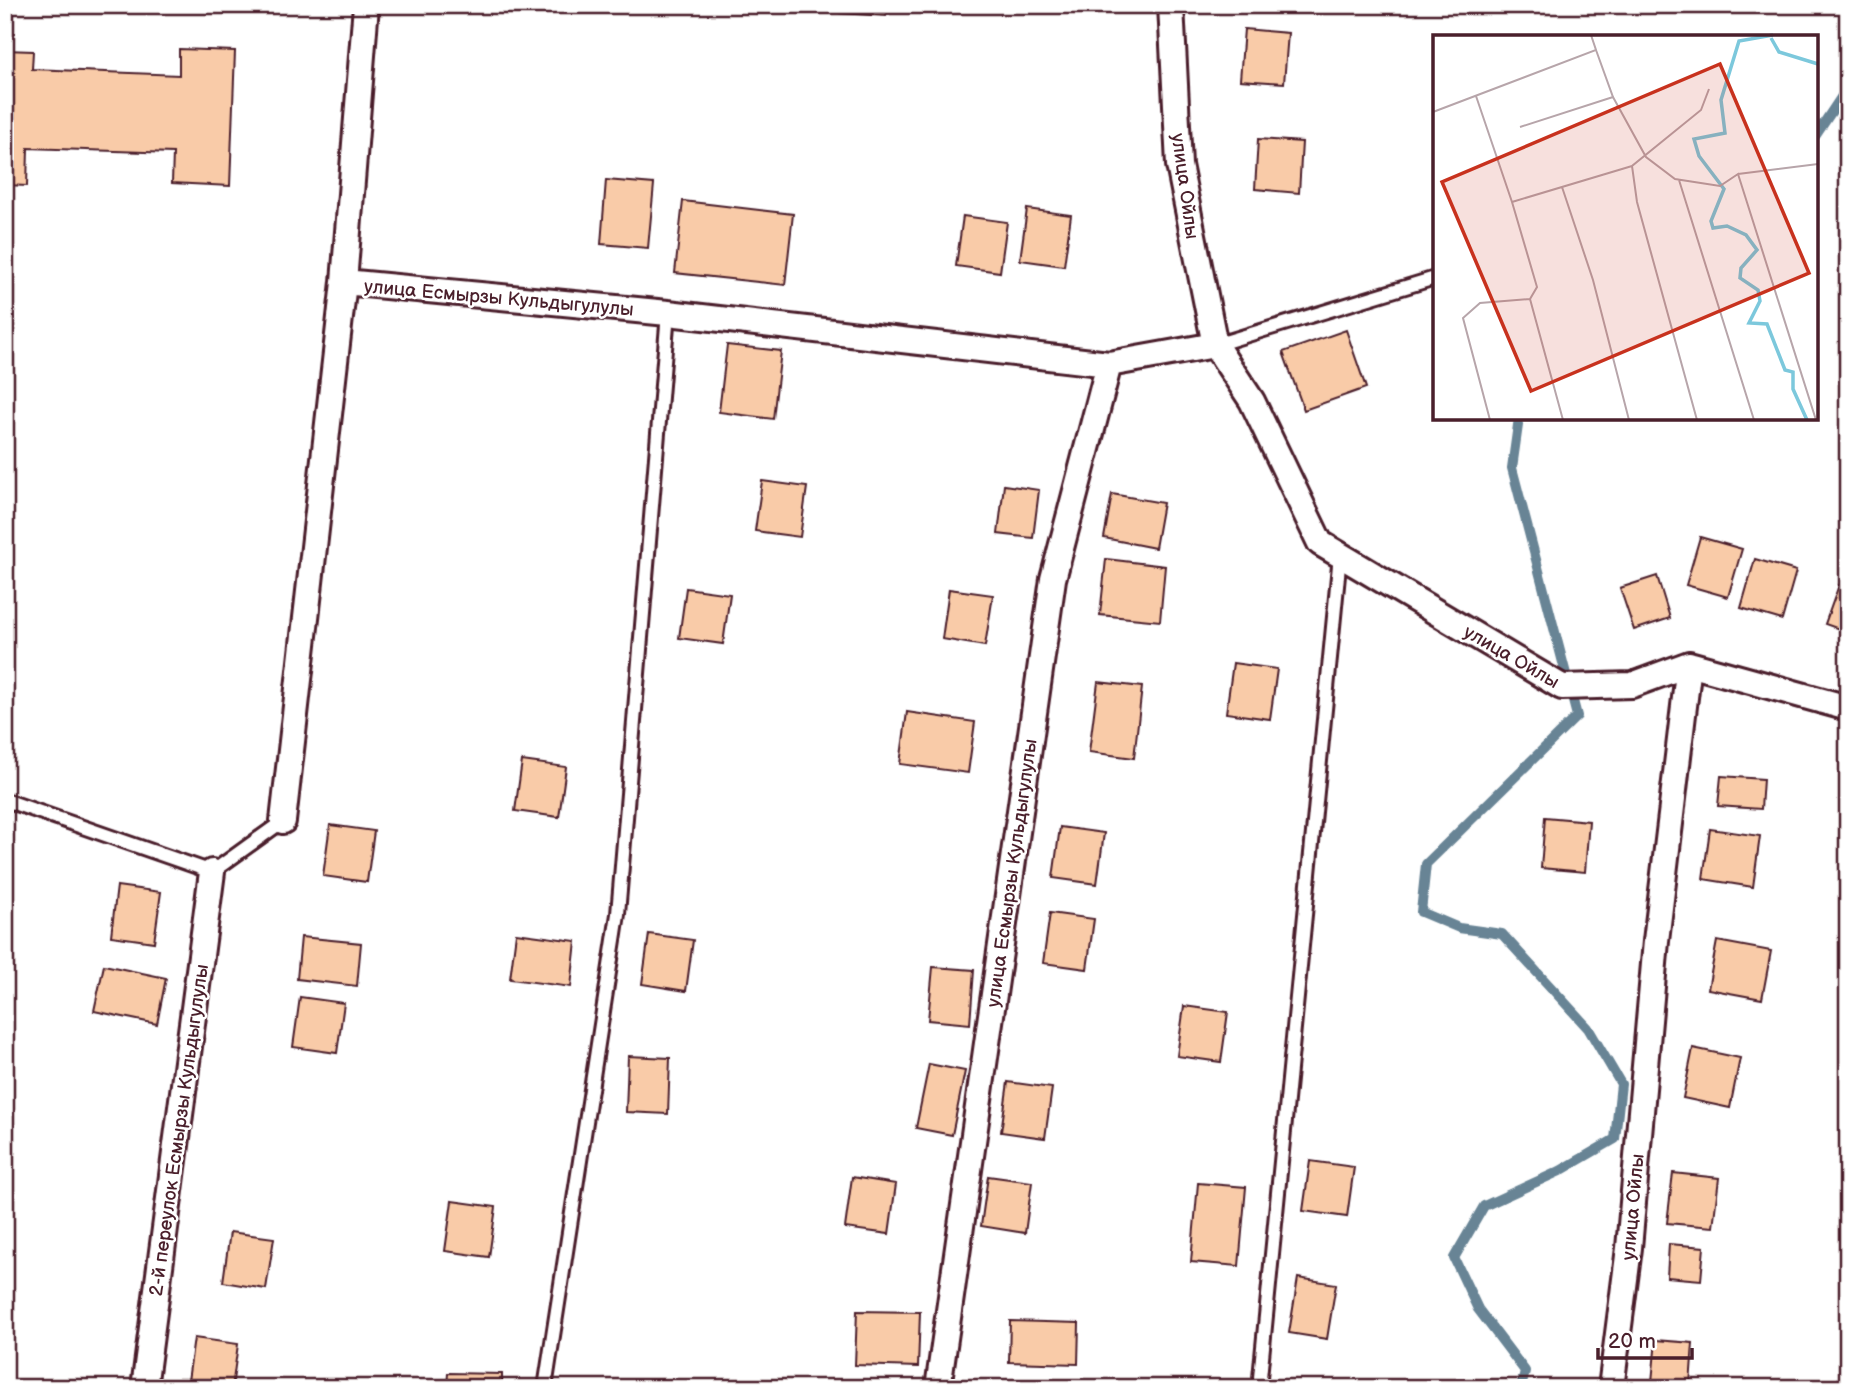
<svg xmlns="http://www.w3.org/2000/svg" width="1853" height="1393" viewBox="0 0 1853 1393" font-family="'Balsamiq Sans',sans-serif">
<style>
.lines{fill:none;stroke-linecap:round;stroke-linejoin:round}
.stream{stroke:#688495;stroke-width:10}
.building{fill:#f9cba8;stroke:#4a1f2b;stroke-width:2}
.lane-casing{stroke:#4a1f2b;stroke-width:18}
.street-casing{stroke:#4a1f2b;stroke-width:30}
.lane{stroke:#fff;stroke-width:12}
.street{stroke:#fff;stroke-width:24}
.labels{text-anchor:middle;stroke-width:5;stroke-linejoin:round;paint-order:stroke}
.street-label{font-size:19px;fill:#4a1f2b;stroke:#fff}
.inset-river{fill:none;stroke:#7cc8dc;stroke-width:3.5}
.inset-road{fill:none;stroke:#b7a5aa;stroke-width:2}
.view{fill:#c8321e;fill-opacity:0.15;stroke:#c8321e;stroke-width:3.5}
.inset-edge{fill:none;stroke:#4a1f2b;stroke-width:3.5}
</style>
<rect width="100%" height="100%" fill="#fff"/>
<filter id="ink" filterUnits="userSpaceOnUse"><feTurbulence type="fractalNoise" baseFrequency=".0143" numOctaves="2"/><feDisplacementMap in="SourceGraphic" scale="14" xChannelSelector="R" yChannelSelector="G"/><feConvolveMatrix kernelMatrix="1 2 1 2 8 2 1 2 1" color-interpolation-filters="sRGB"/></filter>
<g filter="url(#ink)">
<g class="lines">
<path class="stream" d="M1816,135l32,-48
M1519,418l-7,50 65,248 -151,148 -5,48 38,16 43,6 86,94 33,56 -6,55 -55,32 -76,35 -30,52 24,51 47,62 -4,17"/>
</g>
<path class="building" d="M759,5h55l-1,6z
M841,5h46l-1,11 -46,-3z
M1244,29l44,4 -4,50 -44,-3z
M179,49l56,2 -5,135 -58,-3 1,-30 -145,-5 -1,38 -22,-1v-135l28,1 -1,18 147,6z
M1258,139l44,3 -3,51 -44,-4z
M606,180l48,4 -6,64 -47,-4z
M683,201l110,13 -8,71 -110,-12z
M1027,209l44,6 -7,51 -44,-6z
M963,216l44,6 -7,50 -44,-6z
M1346,330l20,58 -62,22 -21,-58z
M727,345l54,6 -8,68 -54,-7z
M762,481l45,6 -7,50 -45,-6z
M1004,485l35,5 -6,48 -35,-4z
M1112,494l51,9 -8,45 -51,-10z
M1700,537l42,12 -14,48 -42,-12z
M1106,559l59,7 -5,55 -60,-6z
M1755,559l41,12 -14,49 -41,-12z
M1657,576l13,42 -36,12 -14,-42z
M1839,585l9,3v44l-23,-8z
M686,588l44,6 -7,50 -44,-6z
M949,589l44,6 -8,51 -43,-7z
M1233,663l44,6 -7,50 -44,-6z
M1098,682l44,5 -8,71 -45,-6z
M907,712l68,10 -7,51 -68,-9z
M522,761l44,6 -7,50 -44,-6z
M1721,776l42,3 -2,30 -43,-3z
M1545,817l44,4 -4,51 -44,-4z
M330,825l44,6 -7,51 -44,-6z
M1060,827l44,6 -7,51 -44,-6z
M1710,829l50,7 -7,51 -50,-8z
M117,886l44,6 -7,50 -43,-6z
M1050,913l44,6 -7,50 -44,-6z
M516,933l60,8 -5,46 -61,-8z
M649,934l44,6 -7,51 -44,-7z
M301,937l60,6 -4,43 -60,-7z
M1717,941l54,10 -9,48 -54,-10z
M104,965l62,13 -9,46 -63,-13z
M933,967l41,3 -4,54 -42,-4z
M300,997l44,6 -7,50 -44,-6z
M1184,1006l44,6 -7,50 -44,-6z
M1693,1048l47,10 -10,50 -47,-10z
M628,1056l42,2 -2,56 -42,-2z
M929,1064l36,7 -13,64 -36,-7z
M1008,1082l44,6 -7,50 -44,-6z
M1310,1161l44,6 -7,50 -44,-6z
M1673,1173l46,5 -6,49 -46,-4z
M988,1176l44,6 -7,51 -44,-7z
M852,1177l44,7 -7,50 -44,-6z
M1198,1183l48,4 -7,79 -48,-4z
M452,1201l44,6 -7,50 -44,-6z
M230,1232l44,6 -8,51 -43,-7z
M1669,1244l35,3 -3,33 -34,-3z
M1298,1278l38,6 -9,55 -38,-6z
M857,1311l63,1 -2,55 -63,-2z
M1010,1321l69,2 -1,41 -69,-2z
M194,1338l44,6 -6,44h-45z
M1656,1340l37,3 -3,42 -38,-3z
M448,1373l54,1v14h-55z"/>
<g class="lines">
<defs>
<path id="lane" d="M1215,345l220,-67
M5,800l207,72 71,-51
M545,1388l73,-474 50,-601
M1259,1388l81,-833"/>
<path id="street" d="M1171,5l8,160 36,180 37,56 68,142 242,144 70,-2 57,-21 -33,277 -27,307 -18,140
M344,282l22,-277
M1689,664l159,44
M283,821l61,-539 324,31 441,51
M144,1388l68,-516
M938,1388l115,-809 56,-215 106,-19"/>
</defs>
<use href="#lane" class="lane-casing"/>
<use href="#street" class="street-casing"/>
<use href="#lane" class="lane"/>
<use href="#street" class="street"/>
</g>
</g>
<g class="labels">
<g class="street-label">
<text transform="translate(1186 186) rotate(82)" y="7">улица Ойлы</text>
<text transform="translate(499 297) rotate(5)" y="7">улица Есмырзы Кульдыгулулы</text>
<text transform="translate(1512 656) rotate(30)" y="7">улица Ойлы</text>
<text transform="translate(1011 873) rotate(-82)" y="7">улица Есмырзы Кульдыгулулы</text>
<text transform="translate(178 1130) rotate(-82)" y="7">2-й переулок Есмырзы Кульдыгулулы</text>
<text transform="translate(1632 1207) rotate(-85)" y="7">улица Ойлы</text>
</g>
</g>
<g transform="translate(1433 35)">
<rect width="385" height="385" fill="#fff"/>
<path class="inset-river" d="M340,0l-34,6 -18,59 4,33 -31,6 5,17 25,33 -13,32 2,7 14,-2 19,9 11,15 -16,18 -1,10 18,12 2,11 -11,22 18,1 18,46 8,2v17l14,31M338,3l8,14 39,12"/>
<path class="inset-road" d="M163,15l17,47 33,60 29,22 45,7 18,-12 78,246M43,61l36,106M0,77l163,-62 -5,-15M87,92l93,-30M305,139l80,-10M246,145l75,240M129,152l31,93 36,140M97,264l33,121M57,385l-27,-102 17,-15 50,-4 7,-12 -25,-85 120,-36M264,385l-60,-218 -5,-36 69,-56 8,-21"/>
<path class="view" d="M287,29l89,209 -278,118 -89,-209z"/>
<rect width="385" height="385" class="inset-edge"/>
</g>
<rect width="1853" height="1393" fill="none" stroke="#fff" stroke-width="28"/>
<rect x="14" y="14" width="1825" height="1365" fill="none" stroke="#4a1f2b" stroke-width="2.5" filter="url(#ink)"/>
<path d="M1598 1348v10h94v-10" fill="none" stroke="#4a1f2b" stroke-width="3.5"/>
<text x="1608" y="1348" font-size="21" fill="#4a1f2b" stroke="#ffffff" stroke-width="5" paint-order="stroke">20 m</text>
</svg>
